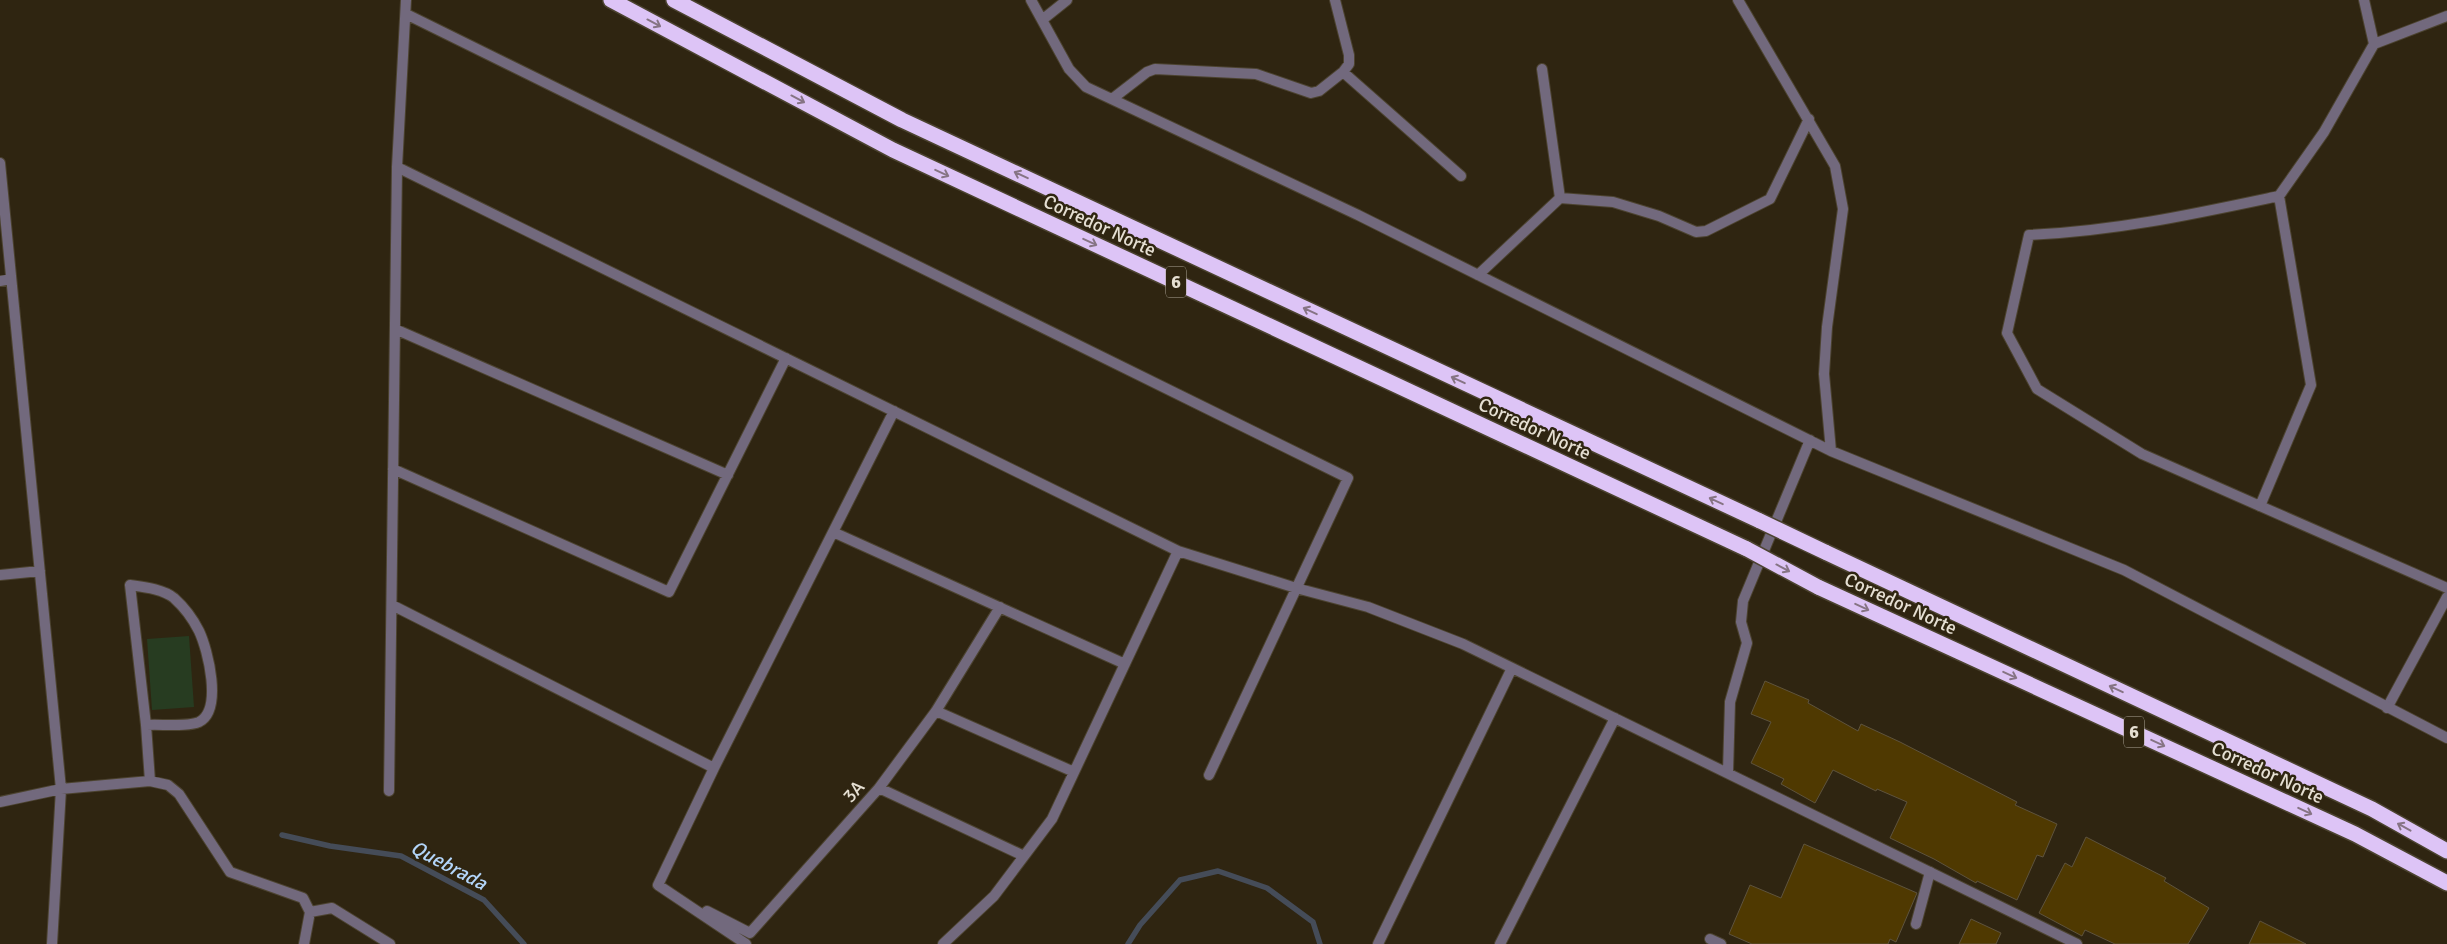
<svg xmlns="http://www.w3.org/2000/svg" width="2447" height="944" viewBox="0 0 2447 944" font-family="Signika,sans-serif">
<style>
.green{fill:#273c21}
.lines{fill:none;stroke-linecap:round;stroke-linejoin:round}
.stream{stroke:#454c58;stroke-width:5.5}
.building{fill:#4f3901;stroke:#5e533d}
.lane-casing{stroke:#4c4330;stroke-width:12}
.street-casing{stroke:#4c4330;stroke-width:12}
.highway-casing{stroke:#4c4330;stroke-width:18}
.lane{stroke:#72697d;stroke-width:10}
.street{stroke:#72697d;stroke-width:10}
.highway{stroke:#ddc4f6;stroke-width:15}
.highway-bridge-casing{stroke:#4c4330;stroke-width:18;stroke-linecap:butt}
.highway-bridge{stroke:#ddc4f6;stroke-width:15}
.oneway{stroke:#867484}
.labels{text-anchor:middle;stroke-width:5;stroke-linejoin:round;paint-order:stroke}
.shield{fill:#2f2511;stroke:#aea798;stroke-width:1}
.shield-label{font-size:18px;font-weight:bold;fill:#e5dfd2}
.street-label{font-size:19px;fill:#e5dfd2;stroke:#2f2511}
.water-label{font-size:20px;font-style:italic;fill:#b3d5f9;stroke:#2f2511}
</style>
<rect width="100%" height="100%" fill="#2f2511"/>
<path class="green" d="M189,636l5,71 -42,3 -5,-71z"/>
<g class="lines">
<path class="stream" d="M282,835l48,11 71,10 83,44 40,44
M1128,944l12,-19 40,-45 38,-9 49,17 46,34 7,22"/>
</g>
<path class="building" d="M1765,681l44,19 -1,3 50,28 3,-7 39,18 117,60 -2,3 42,19 -14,33 -6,-2 -20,45 -40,-19 -1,2 -42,-24 -44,-21 17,-36 -30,-13 -1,2 -43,-21 -18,33 -34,-19 3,-5 -33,-16 20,-41 -20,-8z
M2086,837l80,41 -2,3 45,27 -21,36h-73l-30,-14 -3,6 -43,-23 26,-50 7,4z
M1804,844l113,49 -21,49 -6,-3 -2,5h-136l-23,-10 21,-49 31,13z
M1971,919l30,14 -5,11h-37z
M2260,921l46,23h-57z"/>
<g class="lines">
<defs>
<path id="lane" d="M2260,506l187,82
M2387,708l60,-111
M1916,924l14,-52"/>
<path id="street" d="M1031,0l38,69 17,18 272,128 473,236 293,119 323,168
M1738,0l97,166 8,43 -16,118 -3,47 7,77
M2364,0l10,44
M406,14l942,464 -139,297
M1042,20l25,-20
M1343,72l118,104
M1112,99l35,-27 8,-3 101,5 55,19 8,-2 24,-19 6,-8v-9l-14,-55
M0,163l61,626 -9,155
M397,167l781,384 118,37 72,19 95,37 614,300
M2279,196l32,189 -51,121 -118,-52 -105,-65 -30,-56 22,-98c88,-4 165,-21 250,-39l45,-64 50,-88 73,-28
M1560,198l53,4 46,14 37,16 10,-1 64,-32 39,-80
M1478,275l82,-77 -18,-129
M0,281l11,-2
M395,329l333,146
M393,469l276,123 117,-234
M833,532l292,132
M0,575l40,-4
M392,605l322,163
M936,711l138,61
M146,725c14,-1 42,2 53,-3 24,-12 9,-72 0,-91 -6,-12 -15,-24 -25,-33 -11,-9 -30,-11 -44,-13l16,140 4,56
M1728,772l2,-70 17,-59 -6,-21 2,-21 67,-161
M879,788l145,68
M389,791l8,-624 9,-167
M0,802l61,-13 89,-8 18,4 11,9 51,78 73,26 7,14 -6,32
M707,911l43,22 129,-145 57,-77 64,-104
M310,912l22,-4 58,36
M1710,939l11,5
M746,944l-88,-59 56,-117 180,-357
M943,944l51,-48 58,-77 126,-268
M1378,944l134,-276
M1500,944l115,-226"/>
<path id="highway" d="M611,0l282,150 854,399
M674,0l228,120 858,401
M1825,552l547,257 75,42
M1818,587l537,247 92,49"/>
</defs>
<use href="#lane" class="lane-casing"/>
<use href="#street" class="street-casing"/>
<use href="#highway" class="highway-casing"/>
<use href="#lane" class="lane"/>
<use href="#street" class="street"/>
<use href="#highway" class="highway"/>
<defs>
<path id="highway-bridge" d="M1760,521l65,31
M1747,549l71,38"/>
</defs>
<use href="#highway-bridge" class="highway-bridge-casing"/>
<use href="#highway-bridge" class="highway-bridge"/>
</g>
<defs><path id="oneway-shaft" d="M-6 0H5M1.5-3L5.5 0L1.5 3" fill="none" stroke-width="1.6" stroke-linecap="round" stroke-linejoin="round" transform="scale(1.25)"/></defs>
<g class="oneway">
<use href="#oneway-shaft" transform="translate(654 23) rotate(28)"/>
<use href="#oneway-shaft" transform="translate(798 99) rotate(28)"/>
<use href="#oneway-shaft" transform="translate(942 173) rotate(25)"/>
<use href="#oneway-shaft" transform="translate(1021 175) rotate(-155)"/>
<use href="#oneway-shaft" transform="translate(1090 242) rotate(25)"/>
<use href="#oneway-shaft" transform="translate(1310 311) rotate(-155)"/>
<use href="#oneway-shaft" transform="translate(1458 380) rotate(-155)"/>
<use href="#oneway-shaft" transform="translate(1716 501) rotate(-155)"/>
<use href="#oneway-shaft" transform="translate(1783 568) rotate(28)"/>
<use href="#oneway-shaft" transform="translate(1862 607) rotate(25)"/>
<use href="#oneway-shaft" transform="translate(2010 675) rotate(25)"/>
<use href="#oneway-shaft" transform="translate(2116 689) rotate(-155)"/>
<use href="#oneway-shaft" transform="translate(2158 743) rotate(25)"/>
<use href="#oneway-shaft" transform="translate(2305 811) rotate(25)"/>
<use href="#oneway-shaft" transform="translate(2404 827) rotate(-151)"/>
</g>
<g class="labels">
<g class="shield">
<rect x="1166" y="266.5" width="20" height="31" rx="4"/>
<rect x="2124" y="716.5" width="20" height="31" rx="4"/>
</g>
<g class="shield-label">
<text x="1176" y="288">6</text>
<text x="2134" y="738">6</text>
</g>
<g class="street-label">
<text transform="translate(1100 225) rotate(25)" y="7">Corredor Norte</text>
<text transform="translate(1535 428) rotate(25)" y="7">Corredor Norte</text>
<text transform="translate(1901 603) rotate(25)" y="7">Corredor Norte</text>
<text transform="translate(2268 772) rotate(25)" y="7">Corredor Norte</text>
<text transform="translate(853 791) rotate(-48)" y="7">3A</text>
</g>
<g class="water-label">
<text transform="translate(449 865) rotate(28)" y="7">Quebrada</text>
</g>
</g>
</svg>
